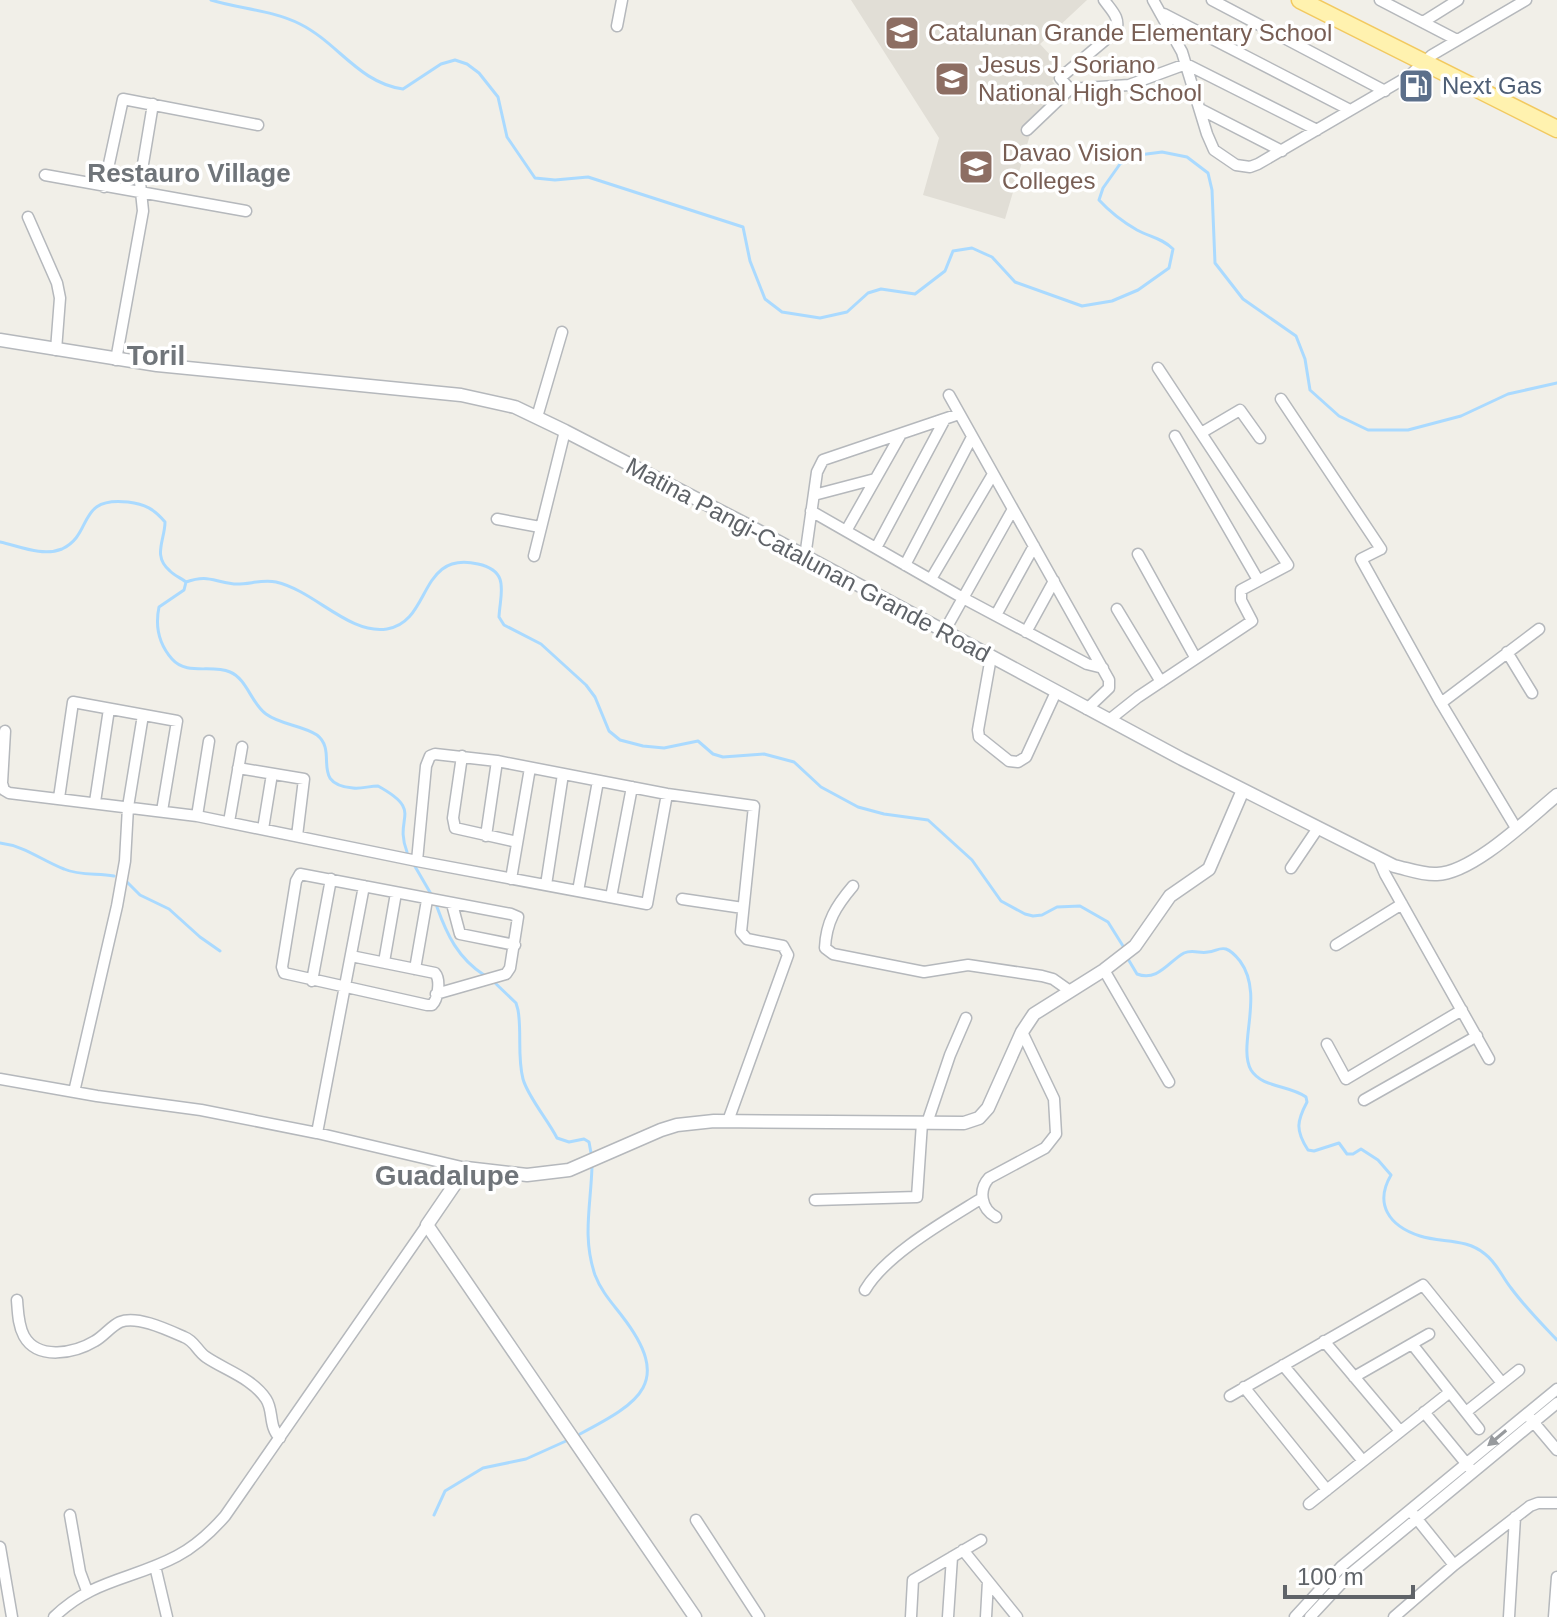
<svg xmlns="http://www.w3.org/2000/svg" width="1557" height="1617" viewBox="0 0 1557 1617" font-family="Arial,sans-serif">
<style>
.education{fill:#e1ded6}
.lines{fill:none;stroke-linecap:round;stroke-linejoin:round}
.stream{stroke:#aadaff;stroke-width:3}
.minor-casing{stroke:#b5b8bc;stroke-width:13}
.tertiary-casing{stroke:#b5b8bc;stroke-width:15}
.primary-casing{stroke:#f2c960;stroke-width:19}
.minor{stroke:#fff;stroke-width:10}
.tertiary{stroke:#fff;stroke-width:12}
.primary{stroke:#fff2af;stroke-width:16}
.oneway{fill:#979a9d}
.labels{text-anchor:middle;stroke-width:7;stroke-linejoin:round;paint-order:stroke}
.education-label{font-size:24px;fill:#785e54;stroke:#fff;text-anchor:start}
.service-label{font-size:24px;fill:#4e5e75;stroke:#fff;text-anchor:start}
.street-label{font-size:24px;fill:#5f6368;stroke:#fff}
.neighbourhood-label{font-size:26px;font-weight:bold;fill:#70757a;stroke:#fff}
.quarter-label{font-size:28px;font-weight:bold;fill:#70757a;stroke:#fff}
</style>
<rect width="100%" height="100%" fill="#f1efe8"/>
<path class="education" d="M851,0h236l-47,44 24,26 -12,11 9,10 -38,36 7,8 -25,84 -82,-24 16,-57z"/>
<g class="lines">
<path class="stream" d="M211,0c29,9 61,10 89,24 38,19 59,59 103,65l38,-25 14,-4 12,4 12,9 19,24 9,40 28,41 20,2 33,-3 155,50 7,34 15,38 17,13 38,6 27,-6 21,-19 13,-4 34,5 30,-23 8,-20 19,-3 20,9 23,25 67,24 30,-5 26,-11 31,-22 4,-19c-11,-11 -23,-12 -36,-19 -14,-8 -27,-18 -38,-30l4,-12 17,-24 19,-9 23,-3 25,5 21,16 4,17 3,73 28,36 53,37 9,23 5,31 29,26 29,14h40l53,-14 47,-22 49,-11
M0,542c19,4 42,15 62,7 32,-15 14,-53 66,-47 17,2 26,7 37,20 0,18 -13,34 5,49 5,5 11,7 16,11
M0,843c25,3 41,17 64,26 16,7 33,4 50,7
M407,852c-14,-36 18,-40 -29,-66 -9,0 -16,3 -25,2 -44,-4 -14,-36 -36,-53 -15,-10 -36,-10 -51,-21 -15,-11 -19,-35 -36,-42 -19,-8 -43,4 -58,-13 -13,-15 -17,-33 -13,-52l25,-17 2,-8c23,-8 27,0 48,2 14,1 27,-5 42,-2 39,9 73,53 111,47 45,-7 31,-79 91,-65 33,7 22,30 21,53l5,8 37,19 45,41 9,12 14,34 11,9 23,6 21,2 34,-7 15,13 10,3 41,-3 30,8 27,25 37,20 26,7 44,6 44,40 29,41 24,13 8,2 9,-1 15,-8 23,-1 28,16 15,24
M413,863l18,31
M127,882l13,13 29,14 31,28 20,14
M437,907c10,28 21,51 47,68
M1128,959l9,15c21,8 32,-13 47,-21 9,-4 16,1 24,-1 7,0 11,-5 18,-3 6,2 10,7 14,12 25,34 -3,84 11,109 11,18 39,15 55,27l1,5c-10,19 -12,28 1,48l6,1 25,-8 8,11h6l8,-5 17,11 13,15c-17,29 -2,51 29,61 22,7 46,2 65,18 12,9 17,23 26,34 14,19 30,35 46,52
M493,981l23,22 2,7c4,22 -1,46 5,69 5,18 25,41 34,59l12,4 15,-3 5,3 2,11
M580,1434c61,-32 93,-52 42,-118 -10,-13 -21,-25 -27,-41 -13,-38 -4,-70 -3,-109
M434,1515l11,-24 38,-23 43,-9 40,-18"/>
<defs>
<path id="minor" d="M1153,0l29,52 25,82 7,16 22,15 14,2 8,-3 151,-88 23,-21 94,-55
M1212,0l173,91
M1380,0l77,40
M1164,14l186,96
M1423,22l35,-22
M617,26l5,-26
M1070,89l-10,-11 56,-47c5,-13 -5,-21 -12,-31
M1200,109l82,42
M1027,130l43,-41 59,-4 57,-21 131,66
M45,175l201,36
M104,187l19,-88 135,26
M28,217l29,66 3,15 -4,52
M116,360l27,-149 -3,-29 13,-78
M949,395l160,285v8l-22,21
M1281,399l100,150 -20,10 80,144 75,125
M537,417l25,-85
M1201,433l39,-23 20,28
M1175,436l83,144
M814,495l61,-16
M811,511l152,87 124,66 16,4
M497,519l43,8
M846,531l55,-97
M876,548l69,-129
M1138,554l57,103
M534,556l31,-125
M805,557l12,-85 6,-12 136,-46
M905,565l67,-128
M931,579l62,-105
M1117,609l44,73
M996,615l38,-69
M944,632l69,-123
M1026,632l28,-51
M1507,652l25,41
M991,657l-13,73 1,7 30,24 9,1 8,-5 30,-65
M1441,703l98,-74
M1109,720l29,-23 114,-76 -11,-21v-10l47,-25 -130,-197
M5,731l-3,52 2,7 5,3 188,23 220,45 230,43 20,-110
M462,756l-9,62 2,10 62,14
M238,768l66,11 -7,57
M59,798l14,-96 104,19 -15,90
M95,802l14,-93
M197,816l12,-75
M229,822l13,-75
M263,829l9,-55
M486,836l11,-75
M1378,858l7,16 104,185
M417,861l9,-95 4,-10 5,-2 62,7 170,33 87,12 -13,126 6,7 36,7 5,9 -60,166
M1291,868l27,-40
M511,879l19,-111
M546,885l17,-111
M853,886c-17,20 -27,36 -28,62l8,6 91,18 44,-7 74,11 11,3 17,12
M578,891l20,-110
M611,897l21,-110
M682,899l61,9
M452,904l8,30 55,11
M1336,945l66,-41
M351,956l84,17c6,7 3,26 -3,32h-5l-143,-32 -2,-6 14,-86 4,-7 211,40 7,3 -8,51 -4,6 -70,20
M384,962l12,-69
M415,969l12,-69
M1104,970l65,112
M312,981l19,-102
M1327,1044l19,35 116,-69
M0,1079l97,17 104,14 116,23 149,35
M74,1092l43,-186 8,-45 3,-54 15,-92
M1364,1100l113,-64
M927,1123l23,-68 16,-37
M317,1133l47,-247
M815,1200l102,-3 5,-74
M996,1217c-15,-8 -18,-27 -7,-39l56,-30 11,-14 -2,-35 -32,-67
M865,1290c21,-36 82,-70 117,-92
M17,1300c1,12 1,25 7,36 14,25 51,17 71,5 9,-5 16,-15 25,-19 17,-7 48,8 64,15 11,4 13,14 22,20 19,13 46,21 60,42 8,12 2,27 14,39
M1324,1341l76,90
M1412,1344l67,85
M1283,1365l80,96
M1354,1377l75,-43
M1244,1387l83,103
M1230,1396l193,-111 79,98
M1424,1412l46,56
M1466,1412l53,-42
M1530,1418l27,32
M1309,1504l141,-112
M1413,1514l41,51
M70,1515l10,57 7,19
M696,1520l63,97
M0,1547l12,70
M963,1550l54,67
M155,1566l12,51
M54,1617c39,-38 78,-37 123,-61 19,-10 34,-24 48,-40l202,-291
M911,1617l2,-37 68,-40
M948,1617l4,-60
M986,1617l2,-36
M1295,1617l47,-51 215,-177
M1310,1617l40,-43 207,-171
M1394,1617l60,-52 76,-59 8,-3h19
M1509,1617l6,-100
M1554,1617l3,-40"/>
<path id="tertiary" d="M0,340l157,25 304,30 54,12 50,24 184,95 433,233 212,107c14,3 29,9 43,8 36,-1 92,-56 120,-79
M695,1617l-268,-392 39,-57 61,7 42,-5 92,-40 16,-5 37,-4 250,2 15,-5 9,-10 34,-76 12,-18 70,-44 31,-24 35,-50 39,-27 34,-79"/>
<path id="primary" d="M1300,0l257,129"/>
</defs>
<use href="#minor" class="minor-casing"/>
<use href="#tertiary" class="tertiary-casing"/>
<use href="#primary" class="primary-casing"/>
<use href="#minor" class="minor"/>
<use href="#tertiary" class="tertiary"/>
<use href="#primary" class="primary"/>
</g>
<defs><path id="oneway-solid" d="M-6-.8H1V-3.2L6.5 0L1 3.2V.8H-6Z" transform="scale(2)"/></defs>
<use class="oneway" href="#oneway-solid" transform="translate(1497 1438) rotate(140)"/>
<defs>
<symbol id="school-square" viewBox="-11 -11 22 22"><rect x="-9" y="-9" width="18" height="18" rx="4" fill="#8d6e63" stroke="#fff"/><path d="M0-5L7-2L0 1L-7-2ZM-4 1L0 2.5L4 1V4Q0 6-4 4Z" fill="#fff"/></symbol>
<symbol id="fuel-square" viewBox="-11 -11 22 22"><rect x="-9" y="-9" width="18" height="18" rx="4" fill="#5c6f8a" stroke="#fff"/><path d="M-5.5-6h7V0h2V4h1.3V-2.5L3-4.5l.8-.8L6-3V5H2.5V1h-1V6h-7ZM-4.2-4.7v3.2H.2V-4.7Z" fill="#fff"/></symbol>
<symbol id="university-square" viewBox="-11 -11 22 22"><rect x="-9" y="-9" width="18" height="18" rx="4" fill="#8d6e63" stroke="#fff"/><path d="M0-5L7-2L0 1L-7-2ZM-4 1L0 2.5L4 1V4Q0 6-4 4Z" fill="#fff"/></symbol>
</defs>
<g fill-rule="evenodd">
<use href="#school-square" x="882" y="13" width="40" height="40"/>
<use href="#school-square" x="932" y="59" width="40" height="40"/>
<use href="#fuel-square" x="1396" y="66" width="40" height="40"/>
<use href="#university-square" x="956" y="147" width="40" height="40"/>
</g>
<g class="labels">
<g class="education-label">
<text x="928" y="41">Catalunan Grande Elementary School</text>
<text x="978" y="73">Jesus J. Soriano<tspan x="978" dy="28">National High School</tspan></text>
<text x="1002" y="161">Davao Vision<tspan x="1002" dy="28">Colleges</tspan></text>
</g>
<g class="service-label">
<text x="1442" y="94">Next Gas</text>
</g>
<g class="street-label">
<text transform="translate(808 560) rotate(28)" y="8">Matina Pangi-Catalunan Grande Road</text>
</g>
<g class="neighbourhood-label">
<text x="189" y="182">Restauro Village</text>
</g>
<g class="quarter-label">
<text x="156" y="365">Toril</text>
<text x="447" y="1185">Guadalupe</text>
</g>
</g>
<path d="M1285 1585v12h128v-12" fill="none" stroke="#5f6368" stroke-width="4"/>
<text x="1297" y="1585" font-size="24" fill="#5f6368" stroke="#ffffff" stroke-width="6" paint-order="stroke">100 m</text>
</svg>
